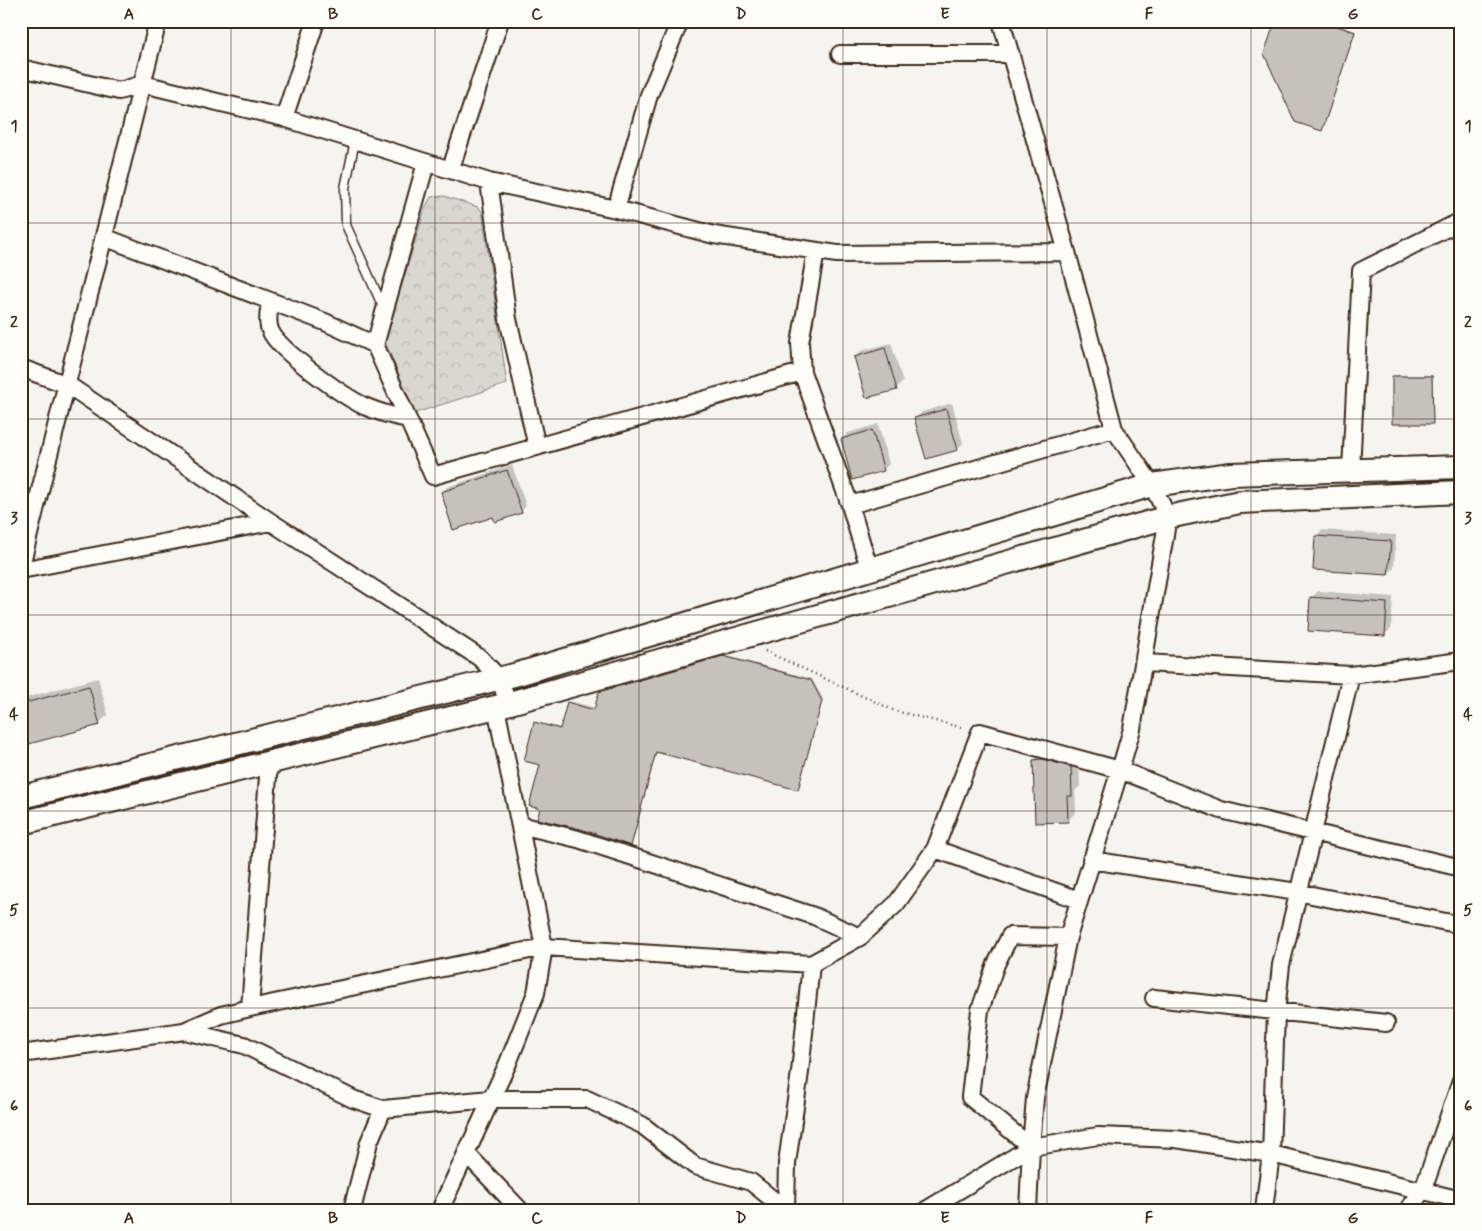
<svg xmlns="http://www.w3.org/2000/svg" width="1482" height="1231" viewBox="0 0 1482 1231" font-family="Mynerve,sans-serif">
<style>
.park{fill:url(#park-crowns);stroke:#8a8077}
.shadow{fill:#0003}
.building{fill:#c7c1bb;stroke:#3b2a1e}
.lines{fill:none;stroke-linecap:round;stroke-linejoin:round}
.lane-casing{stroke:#3b2a1e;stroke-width:11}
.street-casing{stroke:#3b2a1e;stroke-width:20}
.secondary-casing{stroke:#3b2a1e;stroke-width:26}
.path{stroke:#3b2a1e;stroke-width:2.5;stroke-dasharray:1 4;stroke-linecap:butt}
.lane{stroke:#fdfcf7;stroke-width:8}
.street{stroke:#fdfcf7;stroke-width:16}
.secondary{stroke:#fdfcf7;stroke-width:22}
.grid{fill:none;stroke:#3b2a1e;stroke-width:1;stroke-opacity:0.55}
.neatline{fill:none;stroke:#3b2a1e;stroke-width:2}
.grid-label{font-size:16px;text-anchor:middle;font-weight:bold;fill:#3b2a1e}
</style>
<defs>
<pattern id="park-crowns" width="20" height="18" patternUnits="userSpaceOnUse" patternTransform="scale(1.25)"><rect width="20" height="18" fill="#dad6d0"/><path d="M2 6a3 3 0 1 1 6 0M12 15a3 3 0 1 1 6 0" fill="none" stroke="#bcb8b2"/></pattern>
</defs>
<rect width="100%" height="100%" fill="#f5f4ee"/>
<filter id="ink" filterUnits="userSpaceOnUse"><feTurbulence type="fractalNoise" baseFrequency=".02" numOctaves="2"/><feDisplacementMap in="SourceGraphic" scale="10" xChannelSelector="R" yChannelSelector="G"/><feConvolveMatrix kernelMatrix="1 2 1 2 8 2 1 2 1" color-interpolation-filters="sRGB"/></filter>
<g filter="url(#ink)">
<path class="park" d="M444,196l34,11 4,4 25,173 -92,29 -30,-72 40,-133 6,-11z"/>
<path class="shadow" d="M1276,21h51l29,10 -34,99z
M891,343l12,39 -7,6 -41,-31 6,-6z
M1394,375h39l-1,47 -39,-45z
M952,403l11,40 -6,6 -41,-31 6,-6z
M878,424l11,40 -6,6 -41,-31 6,-6z
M512,465l14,41 -5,6 -27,4 -52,-23 5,-6z
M1322,530l74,5 -2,33 -6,6 -72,-38z
M1318,591l75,6 -2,32 -7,6 -73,-37z
M725,655l87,24 11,20 -25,90 -141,-38 -26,93 -90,-80 -5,-41 1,-1 25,6 8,-27 26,7 6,-18z
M98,678l10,37 -9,8 -78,21v-45z
M1043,752l36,7 1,27 -5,5 1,21 -9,9 -33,-61z"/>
<path class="building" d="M1275,21h47l33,11 -33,99 -27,-9 -31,-68z
M885,348l12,42 -31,8 -12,-41z
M1392,376h40l1,48h-41z
M946,409l12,41 -32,9 -12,-41z
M872,430l12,41 -32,9 -11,-41z
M507,470l15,43 -27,9 -2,-5 -40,13 -12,-38z
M1315,536l76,5 -3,34 -75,-5z
M1310,597l77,6 -2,33 -77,-5z
M723,656l88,24 11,21 -24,89 -142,-38 -25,94 -50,-17 -44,-10 3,-10 -11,-3 11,-41 -16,-4 10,-39 26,7 7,-27 27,8 5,-18z
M89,686l11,39 -79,21v-42z
M1042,759l29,8 1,29h-5l1,26 -33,1 -2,-63z"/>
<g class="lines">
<defs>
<path id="lane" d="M355,141l-10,47 1,37 37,82"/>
<path id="street" d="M1001,21l66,231 47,177 38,56 16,32 -36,212 -12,41 101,40 240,58
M840,54h171
M21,68l98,23 24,-7 141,34 205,64 127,27 98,26 123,19 230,-2
M284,118l32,-97
M426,163l-51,182 58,131 369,-104
M451,168l49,-147
M489,182l19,137 29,128
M616,209l33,-114 31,-74
M104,237l221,85 50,23
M816,251l-16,92 2,29 48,133 20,66
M270,302c-1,10 -4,21 1,30 9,19 72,64 93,74 14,6 28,10 44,13
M21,368l47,17 203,137 209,136 20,21 8,25
M1351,470l10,-199 100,-50
M850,505l264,-76
M21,566l137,-545
M21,570l250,-48
M1145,663l206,12 110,-14
M520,825l58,14 236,77 46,21
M935,849l144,51
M1091,860l206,32 164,33
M1154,998l232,25
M250,1008l19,-244
M184,1031l37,-16 29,-7 294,-61 267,17 49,-27 36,-33 39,-55 45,-117 140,38 -52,167 -33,161 -4,49
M21,1054l163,-23 60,14 109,54 30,10 108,-10h96l55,26 53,41 56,16 35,28
M1031,1147l-61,-50 10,-87 16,-46 14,-28 58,1
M466,1153l54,57
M786,1209l1,-46 13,-91 11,-108
M352,1210l17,-68 14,-33
M440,1210l68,-147 28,-70 8,-46 -48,-240
M926,1210l105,-63
M1028,1210l3,-63 67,-11 78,3 95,15 190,46
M1264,1210l7,-56 5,-141 5,-48 70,-290
M1408,1210l15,-20 38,-109"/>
<path id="secondary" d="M21,797l497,-123 634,-189 79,-11 230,-7
M21,823l475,-116 672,-190 72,-15 221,-10"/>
</defs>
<use href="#lane" class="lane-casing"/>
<use href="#street" class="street-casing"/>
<use href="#secondary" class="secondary-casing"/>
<path class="path" d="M765,651l130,60 69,17"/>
<use href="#lane" class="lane"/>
<use href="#street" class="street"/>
<use href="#secondary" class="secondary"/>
</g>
</g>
<path class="grid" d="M231,21v1189M435,21v1189M639,21v1189M843,21v1189M1047,21v1189M1251,21v1189M21,223h1440M21,419h1440M21,615h1440M21,811h1440M21,1008h1440"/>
<rect width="1482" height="1231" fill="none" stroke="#fdfcf7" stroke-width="55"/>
<rect x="28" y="28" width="1426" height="1176" class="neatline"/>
<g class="grid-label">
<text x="129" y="19">A</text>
<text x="333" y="19">B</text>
<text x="537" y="19">C</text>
<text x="741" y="19">D</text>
<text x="945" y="19">E</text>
<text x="1149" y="19">F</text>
<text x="1353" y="19">G</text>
<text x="14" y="131">1</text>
<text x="1468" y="131">1</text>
<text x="14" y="327">2</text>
<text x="1468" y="327">2</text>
<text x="14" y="523">3</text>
<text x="1468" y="523">3</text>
<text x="14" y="719">4</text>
<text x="1468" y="719">4</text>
<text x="14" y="915">5</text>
<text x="1468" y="915">5</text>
<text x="14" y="1111">6</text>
<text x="1468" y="1111">6</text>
<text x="129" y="1223">A</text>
<text x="333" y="1223">B</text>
<text x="537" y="1223">C</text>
<text x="741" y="1223">D</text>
<text x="945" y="1223">E</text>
<text x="1149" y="1223">F</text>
<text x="1353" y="1223">G</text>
</g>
</svg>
